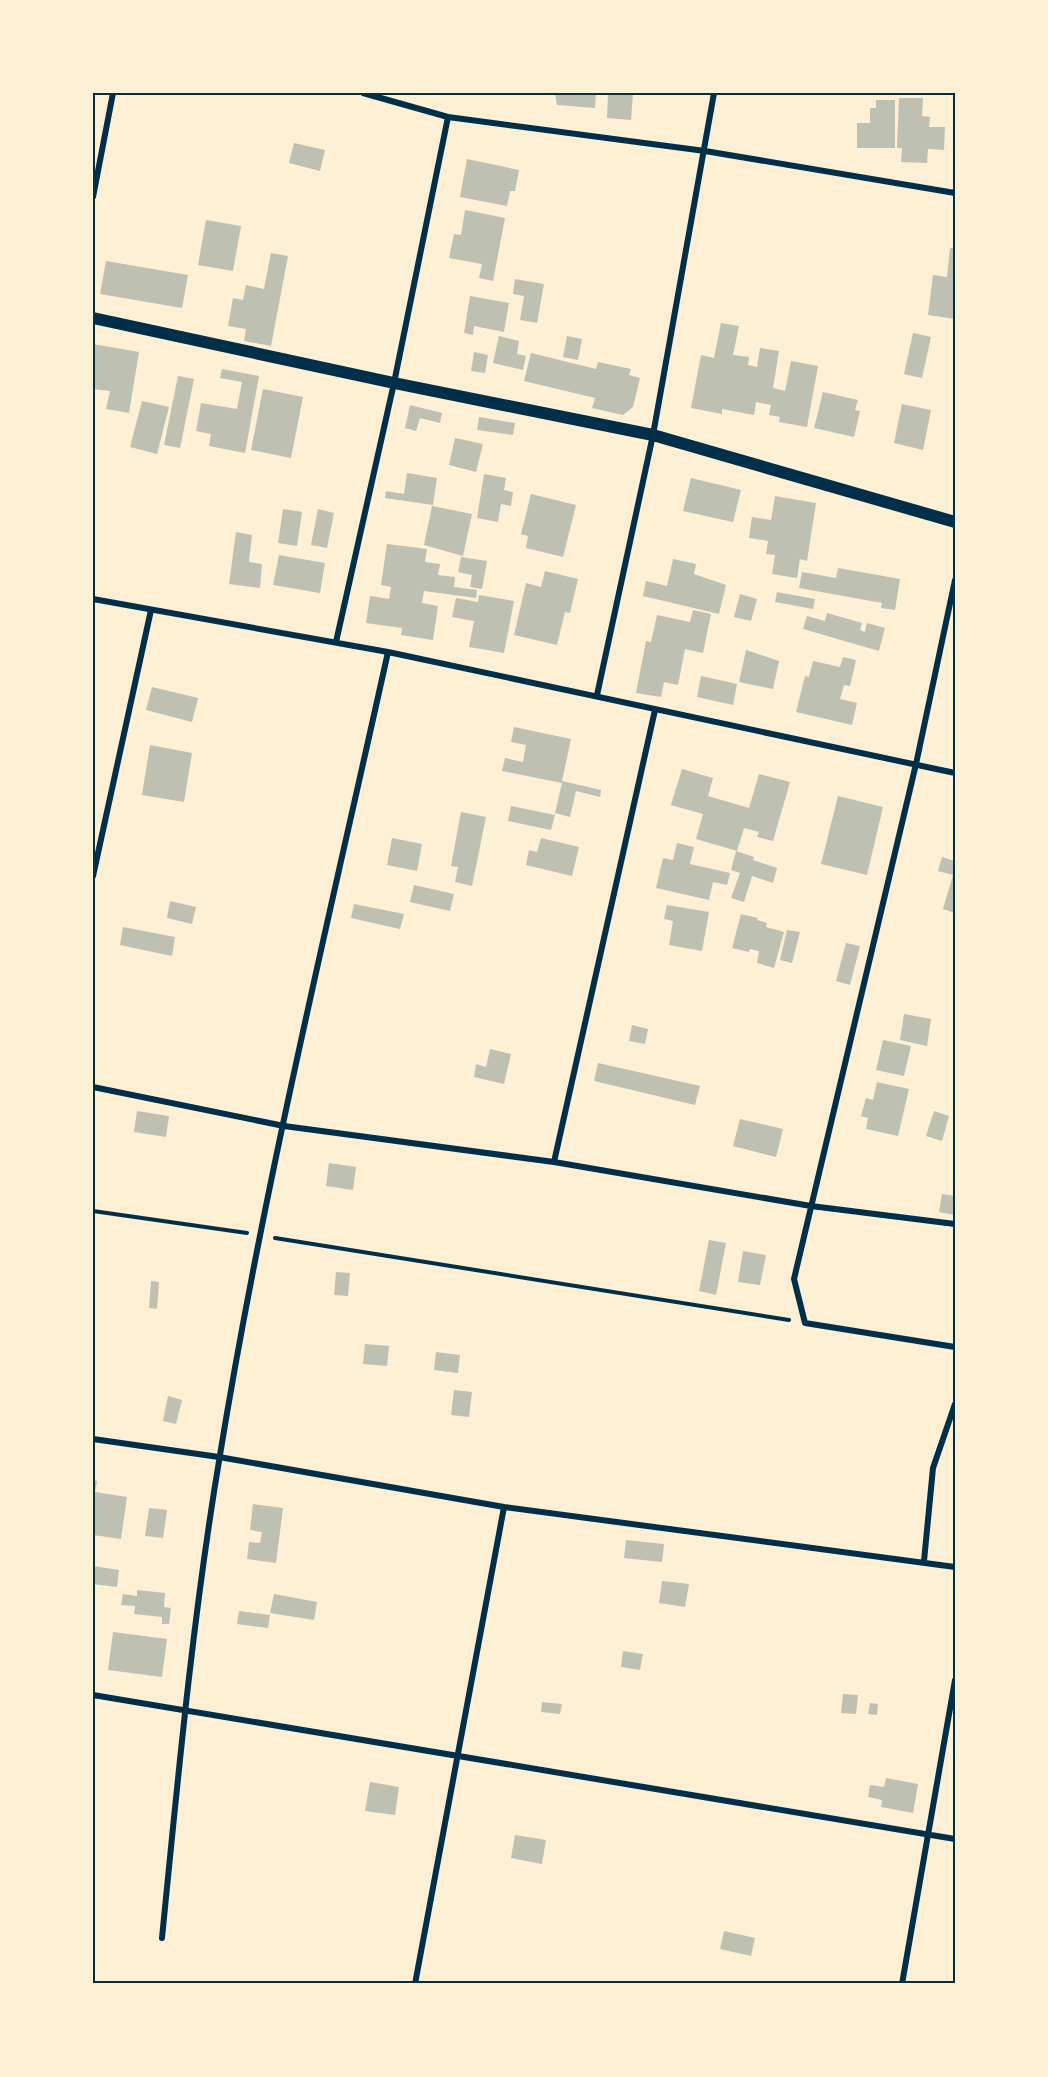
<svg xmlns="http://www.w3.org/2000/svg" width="1048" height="2077" viewBox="0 0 1048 2077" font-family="'Asap Condensed',sans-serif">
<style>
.building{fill:#bec0b2}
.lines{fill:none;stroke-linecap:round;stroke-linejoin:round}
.path{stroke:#003049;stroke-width:4}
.minor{stroke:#003049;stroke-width:6}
.secondary{stroke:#003049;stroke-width:12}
.neatline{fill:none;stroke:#003049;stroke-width:2}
</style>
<rect width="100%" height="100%" fill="#fdf0d5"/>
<path class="building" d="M555,93h41l-1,15 -38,-3z
M608,93h25l-2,27 -24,-2z
M899,98h24l-1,18 8,1 -1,10h16l-1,23 -16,-1 -1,14 -26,-1 1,-14h-5z
M876,100h19v48h-38v-25h13v-15h6z
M294,143l31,7 -5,21 -31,-8z
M467,159l52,11 -4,21h-5l-3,15 -47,-9z
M465,210l40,8 -12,63 -14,-3 3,-14 -33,-6 5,-24 7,1z
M206,220l35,6 -8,45 -35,-6z
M950,248h5v71l-27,-4 5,-40 14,2z
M271,253l17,3 -17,90 -27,-5 2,-12 -18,-3 5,-28 10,2 3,-15 18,4z
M106,261l82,14 -6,33 -82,-14z
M515,279l29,5 -7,39 -17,-3 4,-24 -11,-2z
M470,296l39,7 -5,29 -30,-6 -1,9 -9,-2z
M721,323l18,3 -6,29 16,2 -1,8 9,2 3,-19 19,3 -6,37 12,3 6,-30 27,5 -11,61 -28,-5 1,-5 -11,-2 2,-10 -15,-3 -2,13 -32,-6v5l-31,-6 10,-53 13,3z
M913,333l18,4 -9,41 -18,-4z
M499,336l20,5 -2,13 9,2 -3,14 -30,-7z
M567,336l15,3 -4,21 -15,-3z
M93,344l46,8 -10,61 -23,-4 4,-18 -17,-2z
M474,352l14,3 -3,18 -14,-2z
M531,353l65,16 2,-7 33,7 -2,6 11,3 -7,29 -10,8 -31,-7 3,-10 -71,-17z
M222,369l37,7 -14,77 -36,-7 2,-12 -15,-3 5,-28 36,6 5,-27 -22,-4z
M178,376l16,3 -14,69 -16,-3z
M263,389l40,8 -12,61 -40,-8z
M823,392l35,8 -3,10 5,1 -6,26 -40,-9z
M142,401l27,6 -12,47 -27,-7z
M902,404l29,6 -8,40 -29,-7z
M410,405l32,8 -2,10 -20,-5 -4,13 -11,-3z
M479,417l36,6 -2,12 -36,-5z
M455,438l28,6 -7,28 -27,-7z
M407,473l30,5 -4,27 -48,-7 1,-7 18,3z
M484,474l22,4 -2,12 9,2 -2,14 -10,-2 -3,18 -21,-4z
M691,478l50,12 -8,32 -50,-11z
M531,494l45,11 -13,52 -37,-9 2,-12 -7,-2z
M775,496l41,7 -9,58 -7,-2 -3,19 -25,-4 3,-19 -9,-1 2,-13 -19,-3 3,-21 19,3z
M432,506l40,8 -9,42 -39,-11z
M283,509l19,3 -5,34 -19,-3z
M318,509l16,4 -7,35 -16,-3z
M236,532l16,3 -3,27 13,2 -2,24 -31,-4z
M387,544l40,5 -2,13 15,2 -2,11 17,2 -1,10 23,3 -1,8 -52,-7 -2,12 16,3 -5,34 -32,-5 1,-7 -36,-5 4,-27 19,3 2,-12 -10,-2z
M279,555l46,8 -5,30 -47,-8z
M461,557l26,4 -5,28 -12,-2 2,-12 -14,-3z
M673,559l23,5 -2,10 32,11 -7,29 -76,-18 3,-15 21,5z
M838,568l62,11 -5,31 -14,-2 1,-5 -83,-15 3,-16 34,6z
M545,571l33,8 -8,34 -5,-1 -8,33 -43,-10 12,-52 15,4z
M777,592l38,7 -2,10 -38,-7z
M740,594l17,5 -6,22 -17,-4z
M479,595l35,6 -10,52 -35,-6 5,-26 -22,-4 4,-19 22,4z
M693,610l18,4 -8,39 -18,-4 -7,36 -14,-3 -3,15 -25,-4 10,-52 5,1 6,-27 33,7z
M827,613l35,10 -2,7 5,2 2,-9 18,5 -6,23 -76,-22 4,-13 18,5z
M746,650l33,11 -6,28 -34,-7z
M843,657l13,3 -6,26 -6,-1 -4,14 17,4 -5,22 -56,-13 9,-36 4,1 4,-16 27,6z
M701,676l36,8 -4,21 -36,-8z
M152,687l46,11 -6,24 -46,-12z
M514,727l57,12 -9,42 39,9 -1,7 -24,-6 -6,26 -15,-4 7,-30 -60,-12 3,-13 18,4 3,-17 -15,-3z
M150,745l42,8 -8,49 -42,-7z
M682,769l31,9 -5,18 41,12 10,-34 31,8 -17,59 -16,-4 2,-5 -15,-4 -7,23 -41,-12 7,-25 -32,-9z
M838,796l45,11 -16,68 -46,-11z
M511,806l44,9 -4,15 -43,-9z
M461,812l25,5 -14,69 -17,-4 3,-15 -7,-1z
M392,838l30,6 -5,27 -30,-6z
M541,838l38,9 -7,29 -46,-11 3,-15 8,2z
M677,843l17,4 -4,17 40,9 -3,12 -14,-3 -4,18 -53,-12 7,-30 10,2z
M736,851l18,6 -1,3 24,8 -4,15 -21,-7 -8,26 -13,-4 9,-25 -9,-3z
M942,857l13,4v52l-12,-4 10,-34 -15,-4z
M414,885l40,9 -4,17 -40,-9z
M170,901l26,6 -4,17 -25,-6z
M354,904l50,10 -4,15 -49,-11z
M667,905l42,7 -7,39 -33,-6 4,-24 -9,-2z
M741,914l17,4 -1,2 10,3 -1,4 18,5 -10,36 -17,-5 2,-12 -9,-2 -1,3 -17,-4z
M123,927l52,10 -3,19 -52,-11z
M787,930l13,2 -8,31 -12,-3z
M846,943l14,3 -10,39 -14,-4z
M904,1014l27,5 -4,27 -27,-6z
M632,1025l16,4 -3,15 -16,-3z
M883,1040l28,6 -7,30 -28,-6z
M490,1049l21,5 -7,30 -30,-7 2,-13 10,3z
M598,1063l102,23 -5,19 -101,-24z
M877,1082l32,7 -11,47 -32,-7 2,-11 -7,-2 5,-18 7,2z
M137,1111l32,5 -3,21 -32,-5z
M934,1111l15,5 -7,25 -16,-5z
M740,1119l43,10 -7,28 -43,-11z
M329,1163l27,4 -3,23 -27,-4z
M942,1194l13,2v19l-16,-3z
M709,1240l17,3 -10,52 -17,-4z
M743,1251l23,4 -6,30 -22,-3z
M336,1272l14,1 -2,23 -14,-1z
M151,1281l8,1 -2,27 -8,-1z
M365,1344l24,2 -2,20 -24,-2z
M436,1352l24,3 -2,18 -24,-3z
M454,1390l18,2 -3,25 -18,-2z
M168,1396l14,4 -6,24 -13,-3z
M93,1480l4,1 -2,11 32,5 -6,42 -28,-4z
M253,1504l30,4 -7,55 -29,-4 2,-17 11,1 2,-11 -12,-2z
M149,1508l18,2 -4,28 -18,-2z
M626,1540l38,4 -2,18 -38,-4z
M93,1566l26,4 -2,17 -24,-3z
M662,1581l27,3 -4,23 -26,-4z
M137,1590l28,3 -1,14 7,1 -2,16h-7v-7l-28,-3 1,-8 -14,-1 2,-11 14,2z
M274,1594l43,8 -3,18 -44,-7z
M239,1611l31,4 -2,13 -31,-4z
M113,1632l54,7 -5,38 -54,-7z
M623,1651l20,3 -3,16 -19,-3z
M843,1694l15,1 -2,19 -15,-1z
M542,1702l20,2 -2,10 -19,-2z
M870,1703l8,1 -1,11 -9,-1z
M886,1778l32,6 -5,29 -32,-6 1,-7 -14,-3 2,-12 14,2z
M370,1782l29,5 -4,28 -30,-4z
M515,1835l31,5 -4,24 -31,-6z
M724,1931l31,7 -4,18 -31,-7z"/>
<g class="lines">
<path class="path" d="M93,1211l154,22
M275,1238l514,82"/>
<path class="minor" d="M363,93l85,24 257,34 250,42
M93,197l20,-104
M955,580l-39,184 -122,515 11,44 150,24
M93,599l295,53 567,121
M336,642l58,-259 54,-266
M597,695l56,-260 61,-342
M93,876l58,-266
M93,1087l191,39 270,36 257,44 144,18
M554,1162l101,-452
M93,1439l126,18 285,50 451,60
M924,1561l9,-93 22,-64
M93,1695l862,144
M162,1938c16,-161 31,-323 58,-483 44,-270 109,-536 168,-803
M415,1984l89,-477
M902,1984l53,-304"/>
<path class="secondary" d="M93,318l301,65 259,52 302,87"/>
</g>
<rect width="1048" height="2077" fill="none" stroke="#fdf0d5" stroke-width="189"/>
<rect x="94" y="94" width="860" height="1888" class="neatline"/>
</svg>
